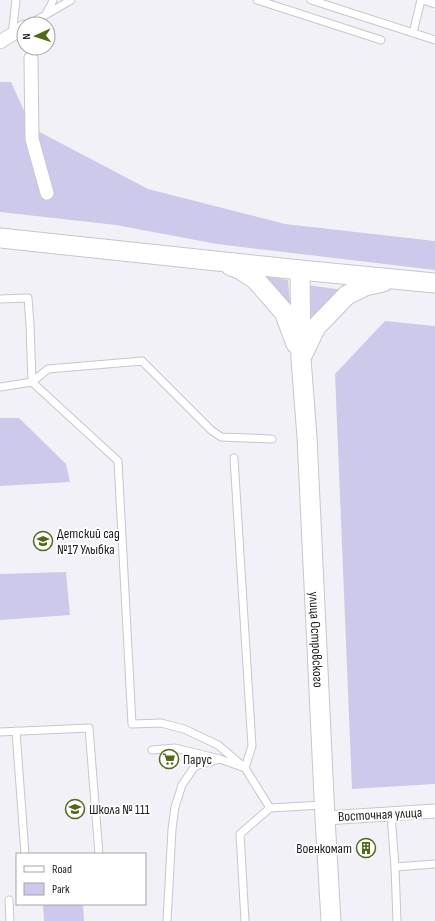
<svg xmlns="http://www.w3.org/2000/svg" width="435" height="921" viewBox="0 0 435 921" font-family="'Sofia Sans Condensed',sans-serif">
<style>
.green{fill:#cdc9eb}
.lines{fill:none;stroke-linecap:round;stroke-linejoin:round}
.lane-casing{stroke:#c7c6cd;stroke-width:9}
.street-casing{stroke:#c7c6cd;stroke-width:15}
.secondary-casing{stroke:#c7c6cd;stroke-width:21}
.lane{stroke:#fff;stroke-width:7}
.street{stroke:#fff;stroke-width:13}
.secondary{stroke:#fff;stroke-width:19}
.labels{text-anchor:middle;stroke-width:4;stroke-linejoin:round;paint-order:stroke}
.poi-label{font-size:14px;fill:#1d1d1f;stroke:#fff;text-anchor:start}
.street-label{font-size:14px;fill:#1d1d1f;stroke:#fff}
</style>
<rect width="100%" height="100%" fill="#f1f1f7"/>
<path class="green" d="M0,82h11l21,46 116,61 137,35 150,17v29l-218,-26 -101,-19 -116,-13z
M259,275l29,5 3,35z
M307,285l37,5 -35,35z
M385,321l50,5v458l-83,5 -17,-415z
M0,418h19l47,46 4,18 -70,4z
M66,572l4,43 -70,5v-46z
M43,904h40l1,17h-40z"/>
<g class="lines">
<defs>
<path id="lane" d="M257,0l124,40
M311,0l124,40
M423,0l12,4
M47,12l4,-7 2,-5
M30,24l41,-24
M413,33l8,-33
M12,35l4,-35
M0,299l28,-1 2,27 2,57
M32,382l16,-13 94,-8 69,69 10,7 51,2
M0,387l32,-5 86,79 14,263 29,-1 23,6 34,16 27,23 7,-22 -18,-288
M16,731l9,123
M0,732l89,-4 10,126
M152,750l23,-2 45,11
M270,808l53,-3
M391,814l4,53 2,54
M395,867l40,-3
M9,900l1,21
M167,921l5,-92 3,-22 7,-22 13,-19 25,-7 25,9 25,40 -30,26 5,87"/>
<path id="street" d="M0,42l24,-15
M31,58l1,81 15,54
M325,818l110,-7"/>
<g id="secondary">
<path d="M0,238l300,32 135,13"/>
<path d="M231,266l10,4 14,9 29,33 12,32"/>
<path id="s1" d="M300,270l1,89 6,78 18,381 6,103"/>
<path d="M303,354l13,-27 31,-32 18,-9 18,-4"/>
</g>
</defs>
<use href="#lane" class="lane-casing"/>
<use href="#street" class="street-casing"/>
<use href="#secondary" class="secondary-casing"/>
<use href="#lane" class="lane"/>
<use href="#street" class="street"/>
<use href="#secondary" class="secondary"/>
</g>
<defs>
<symbol id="school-ring" viewBox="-11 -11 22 22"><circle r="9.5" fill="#fff" stroke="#516919" stroke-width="1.5"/><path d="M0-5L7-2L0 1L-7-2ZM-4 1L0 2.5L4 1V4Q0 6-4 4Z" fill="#516919"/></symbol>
<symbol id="supermarket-ring" viewBox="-11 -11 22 22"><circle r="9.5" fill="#fff" stroke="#516919" stroke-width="1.5"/><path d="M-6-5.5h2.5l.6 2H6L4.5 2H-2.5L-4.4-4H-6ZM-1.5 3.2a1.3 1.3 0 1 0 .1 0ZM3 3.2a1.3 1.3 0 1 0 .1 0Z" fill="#516919"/></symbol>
<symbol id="building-ring" viewBox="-11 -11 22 22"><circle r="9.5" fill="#fff" stroke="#516919" stroke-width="1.5"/><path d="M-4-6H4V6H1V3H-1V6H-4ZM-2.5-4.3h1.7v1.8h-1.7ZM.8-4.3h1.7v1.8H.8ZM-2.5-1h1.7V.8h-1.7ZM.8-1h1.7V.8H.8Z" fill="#516919"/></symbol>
</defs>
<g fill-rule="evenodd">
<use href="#school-ring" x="32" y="530" width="22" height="22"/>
<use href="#supermarket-ring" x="158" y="748" width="22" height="22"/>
<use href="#school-ring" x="64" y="798" width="22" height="22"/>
<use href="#building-ring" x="355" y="837" width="22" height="22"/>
</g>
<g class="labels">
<g class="poi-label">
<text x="57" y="538">Детский сад<tspan x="57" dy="16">№17 Улыбка</tspan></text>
<text x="183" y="764">Парус</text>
<text x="89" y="814">Школа № 111</text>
<text x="352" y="853" text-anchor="end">Военкомат</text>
</g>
<g class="street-label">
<text dy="5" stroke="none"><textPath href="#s1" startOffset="370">улица Островского</textPath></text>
<text transform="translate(380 814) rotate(-3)" y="5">Восточная улица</text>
</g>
</g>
<rect x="16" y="853" width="130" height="52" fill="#ffffff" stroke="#a5a5a5"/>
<rect x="24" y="866" width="20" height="6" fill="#ffffff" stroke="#a5a5a5"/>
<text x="52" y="873" font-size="12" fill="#1d1d1f">Road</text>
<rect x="24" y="883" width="20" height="12" fill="#cdc9eb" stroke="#a5a5a5"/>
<text x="52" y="893" font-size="12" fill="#1d1d1f">Park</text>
<g transform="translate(36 36) rotate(267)"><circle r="19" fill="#ffffff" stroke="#a5a5a5"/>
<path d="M0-3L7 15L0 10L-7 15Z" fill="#516919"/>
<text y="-6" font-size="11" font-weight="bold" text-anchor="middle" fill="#1d1d1f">N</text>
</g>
</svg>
